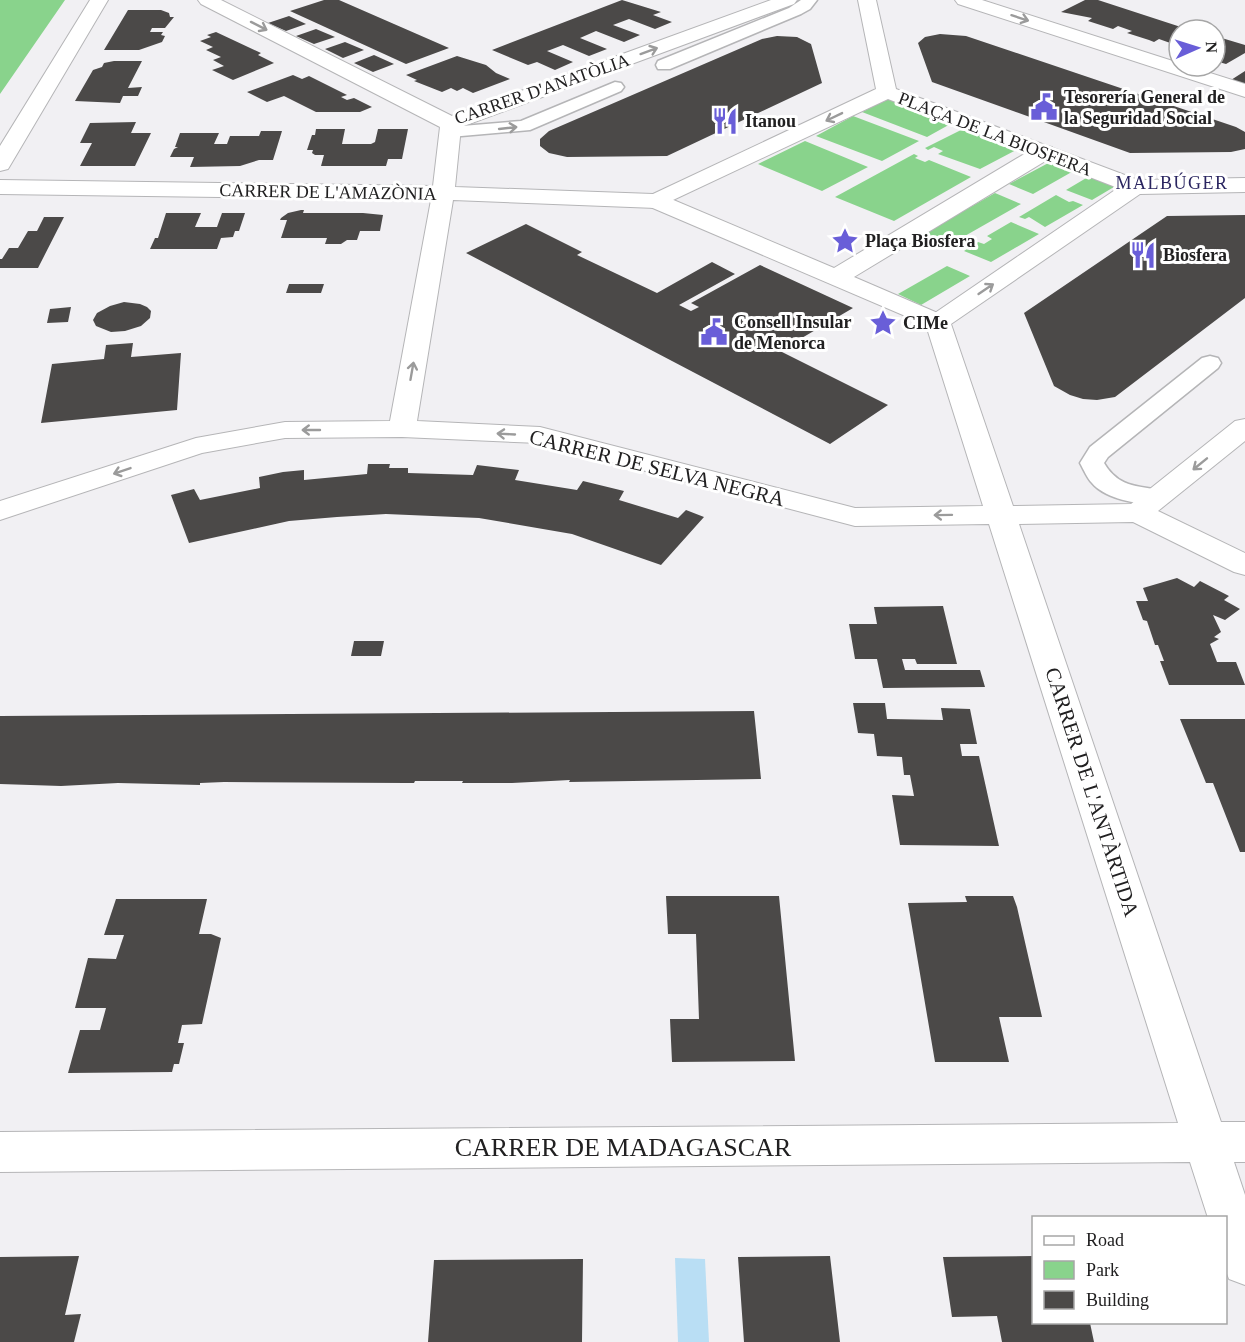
<svg xmlns="http://www.w3.org/2000/svg" width="1245" height="1342" viewBox="0 0 1245 1342" font-family="'Times New Roman',serif">
<style>
.green{fill:#89d38c}
.water{fill:#b9def4}
.building{fill:#4b4948}
.lines{fill:none;stroke-linecap:round;stroke-linejoin:round}
.service-casing{stroke:#b5b5b7;stroke-width:3}
.pedestrian-casing{stroke:#b5b5b7;stroke-width:2}
.minor-casing{stroke:#b5b5b7;stroke-width:2}
.service{fill:#fff;fill-rule:evenodd}
.pedestrian{fill:#fff;fill-rule:evenodd}
.minor{fill:#fff;fill-rule:evenodd}
.oneway{stroke:#9b9b9b}
.labels{text-anchor:middle;stroke-width:6;stroke-linejoin:round;paint-order:stroke}
.far-street-label{font-size:18px;fill:#212021;stroke:#fff}
.far-poi-label{font-size:18px;font-weight:bold;fill:#212021;stroke:#fff;text-anchor:start}
.far-neighbourhood-label{font-size:18px;letter-spacing:1.5px;fill:#2a2560;stroke:#fff}
.street-label{font-size:21px;fill:#212021;stroke:#fff}
.near-street-label{font-size:26px;fill:#212021;stroke:#fff}
</style>
<rect width="100%" height="100%" fill="#f1f0f3"/>
<path class="green" d="M0,0h65l-65,94z
M890,98l64,24 -27,15 -65,-25z
M853,116l66,25 -37,20 -66,-25z
M967,127l53,21 -40,21 -42,-15 5,-3 -9,-4 -6,3 -3,-2z
M805,141l63,26 -46,24 -64,-27z
M914,154l4,2 -3,2 10,4 4,-2 42,17 -77,44 -59,-24z
M1054,160l23,9 -44,25 -24,-10z
M1093,174l26,10 -27,16 -26,-10z
M995,193l26,11 -72,41 -26,-11z
M1056,195l13,7 4,-1 10,4 -38,22 -16,-10 -4,2 -6,-2z
M1011,222l28,12 -48,28 -27,-11 14,-9 6,2 8,-5 -5,-3z
M947,266l23,10 -49,29 -23,-11z"/>
<path class="water" d="M675,1258l30,1 4,83h-31z"/>
<path class="building" d="M324,0h15l110,48 -43,16 -116,-53z
M622,0l39,12 -8,3 19,7 -17,7 -26,-10 -16,6 27,10 -16,7 -28,-11 -16,7 27,11 -18,7 -26,-11 -13,5 -3,1 26,11 -18,8 -18,-8 -9,3 -36,-15z
M1085,0h13l92,30h-11v20l-10,-4 4,-2 -14,-5 -5,3 -5,-2 -22,-7 5,-2 -14,-5 -5,3 -25,-8 4,-3 -31,-6z
M128,10h33l8,3 1,4h4l-9,11h-13l-2,4h13l-2,3 4,1 -3,6 -23,8h-35z
M289,16l17,8 -20,7 -18,-8z
M316,29l19,8 -21,7 -18,-8z
M216,32l45,21 -3,2 16,8 -41,17 -21,-10 12,-4 -11,-6 8,-3 -15,-7 7,-3 -13,-6 11,-4 -4,-2z
M940,34l26,2 270,91 9,5v17l-14,3 -101,1 -198,-71 -14,-39 7,-6z
M777,36l20,1 14,7 11,39 -155,73 -100,1 -18,-4 -9,-7v-7l9,-8 213,-92z
M1215,36l30,9v8l-19,11 -11,-3z
M345,42l19,8 -21,8 -18,-9z
M374,55l20,9 -21,8 -19,-9z
M457,56l29,9 10,8 14,6 -37,14 -10,-5 -6,3 -6,-3 -9,4 -28,-11 3,-1 -11,-5z
M114,61h28l-14,27 14,-1 -4,9h-15l-3,7 -45,-2 18,-31 9,-3 2,-4z
M1245,71v13l-14,-4z
M293,75l9,4 7,-3 38,19 -6,2 6,3 7,-2 18,9 -12,5h-44l-32,-16 -17,6 -20,-10z
M136,122l-5,11h20l-16,33h-55l12,-23h-12l10,-20z
M316,129h29l-3,15h29l4,-2 3,-13h30l-6,30h-14l-2,7h-65l3,-11h-9l-3,-2 1,-3h-6l5,-15h3z
M261,131h21l-9,29h-14l-19,6 -50,1 4,-10h-24l4,-8 4,-2h-3l5,-14h39l-5,11h13l3,-8h29z
M301,210h3l-1,3h60l20,2 -3,16h-20l-3,9h-10l-6,4h-16l2,-6h-46l6,-18h-7l1,-2 7,-5z
M166,213h35l-6,14h22l5,-14h23l-6,18h-4l-2,6 -12,1 -4,11h-67l5,-11h3z
M1245,215v83l-130,99 -18,3 -14,-1 -13,-4 -16,-9 -30,-73 143,-97z
M44,217h20l-26,51h-38v-9h2l7,-11h9l10,-17h9z
M526,224l56,28 -5,3 80,38 55,-31 23,12 -56,31 12,6 8,-4 -8,-4 69,-38 93,43 -70,41 -6,-3 -3,2 114,57 -58,39 -364,-191z
M289,284h35l-3,9h-35z
M124,302l16,2 7,3 4,4 -1,7 -9,8 -16,5 -14,1 -15,-6 -3,-6 4,-7 13,-7z
M71,307l-3,15 -21,1 3,-14z
M133,343l-2,14 50,-4 -4,57 -136,13 11,-59 52,-5 2,-14z
M368,464h22l-1,4h19v5l65,2 4,-10 42,5 -4,10 62,10 6,-9 41,10 -5,9 59,18 8,-8 18,7 -43,48 -89,-31 -93,-16 -93,-4 -49,3 -48,4 -100,22 -18,-48 23,-6 6,11 60,-12 -1,-11 24,-5 21,-2v10l63,-6z
M1177,578l17,9 6,-6 29,15 -5,4 16,9 -15,11 -12,-5 8,17 -7,5 5,2 -9,5 7,18h19l9,23h-76l-9,-24h4l-6,-16h-3l-8,-24 -4,-1 -7,-19h12l-5,-13z
M943,606l14,58h-40l-2,-5h-13l3,11h75l5,17 -102,1 -6,-29h-22l-6,-35h28l-3,-17z
M354,641h30l-3,15h-30z
M853,703h32l2,16 56,1 -2,-12 29,1 7,35h-17l2,12h17l20,90 -99,-1 -8,-50 22,1 -4,-21h-6l-2,-18 -25,-1 -3,-22 -16,-1z
M754,711l7,68 -192,3 1,-2 -58,3h-50l1,-2h-48l-1,2h-7l-183,-1 -24,1v2l-82,-2 -57,3 -61,-2v-68z
M1180,719h65v133h-5l-27,-69h-7z
M666,896h113l16,165 -123,1 -2,-43h29l-3,-85h-28z
M965,896h48l4,11 25,110h-43l10,45h-74l-27,-159 59,-1z
M116,899h91l-8,35h12l10,4 -19,86 -20,1 -4,18h6l-5,21h-5l-2,8 -104,1 12,-43h20l6,-22h-31l13,-50 28,1 8,-24h-20z
M79,1256l-14,59 16,-1 -7,28h-74v-85z
M830,1256l10,86h-96l-6,-85z
M1034,1256v67h56l4,19h-92l-5,-26 -45,1 -9,-60z
M583,1259l-1,83h-154l6,-82z"/>
<g class="lines">
<defs>
<path id="service" d="M801,0h16l-7,9 -9,5 -131,55h-12l-2,-4 2,-4 131,-53z
M615,82l6,1 3,4 -3,4 -91,39 -80,7 -6,-1 -3,-4 3,-4 6,-1 71,-6z
M1210,356l8,2 3,5 -3,5 -110,89 -4,6c16,27 37,22 64,29l4,5 -4,5c-20,6 -62,-2 -76,-19 -5,-5 -8,-13 -12,-20l10,-16 112,-89z"/>
<path id="pedestrian" d="M1044,146l8,1 3,5 -3,5 -198,120 93,40 4,5 -4,5 -9,3 -290,-124 -3,-5 3,-5 8,-2 8,2 170,72 202,-121z"/>
<path id="minor" d="M90,0h18l-97,164 -3,5 -8,2v-25z
M198,0h23l231,116 319,-116h26l-3,4 -333,123 -6,60 198,7 223,-105 -18,-89h18l20,89 242,91 107,-2v14l-105,2 -189,130 62,182 118,-2 104,-83 10,-2v22l-87,70 87,42v22l-11,-3 -101,-50 -114,2 202,598h24v40h-11l11,33v90l-16,-6 -3,-8v-53h-18l-18,-56 -1190,10v-40l1178,-9 -189,-599 -134,2 -316,-83 -137,-6 -117,1 -83,15 -202,67v-19l196,-63 89,-16 105,-1 41,-221 -431,-6v-14l433,6 7,-59 -239,-123zM888,99l230,89 -189,129 -4,5 58,184 -128,2 -315,-81 -123,-6 36,-221 203,8z
M955,0h27l197,63v3h9l57,18v13l-287,-93z"/>
</defs>
<use href="#service" class="service-casing"/>
<use href="#pedestrian" class="pedestrian-casing"/>
<use href="#minor" class="minor-casing"/>
<use href="#service" class="service"/>
<use href="#pedestrian" class="pedestrian"/>
<use href="#minor" class="minor"/>
</g>
<defs><path id="oneway-shaft" d="M-6 0H5M1.5-3L5.5 0L1.5 3" fill="none" stroke-width="1.6" stroke-linecap="round" stroke-linejoin="round" transform="scale(1.5)"/></defs>
<g class="oneway">
<use href="#oneway-shaft" transform="translate(1020 18) rotate(18)"/>
<use href="#oneway-shaft" transform="translate(259 26) rotate(27)"/>
<use href="#oneway-shaft" transform="translate(649 51) rotate(-20)"/>
<use href="#oneway-shaft" transform="translate(834 117) rotate(154)"/>
<use href="#oneway-shaft" transform="translate(508 128) rotate(-6)"/>
<use href="#oneway-shaft" transform="translate(986 289) rotate(-34)"/>
<use href="#oneway-shaft" transform="translate(412 371) rotate(-80)"/>
<use href="#oneway-shaft" transform="translate(311 430) rotate(180)"/>
<use href="#oneway-shaft" transform="translate(506 434) rotate(-177)"/>
<use href="#oneway-shaft" transform="translate(1200 464) rotate(141)"/>
<use href="#oneway-shaft" transform="translate(122 471) rotate(161)"/>
<use href="#oneway-shaft" transform="translate(943 515) rotate(179)"/>
</g>
<defs>
<symbol id="civic-bare" viewBox="-9 -9 18 18"><path d="M-.6-6.5H3V-4.5H.6V-3L4-1V1h2V6H-6V1h2V-1L-.6-3ZM-1.2 2.5V6h2.4V2.5Z" fill="#695ed8" stroke="#fff" stroke-width="2.5" paint-order="stroke"/></symbol>
<symbol id="restaurant-bare" viewBox="-9 -9 18 18"><path d="M-5-6h1v4h1v-4h1v4h1v-4h1v5L-1.5 .5V6h-2V.5L-5-1ZM5-6V6H3V1.5H1.5Q1.5-4 5-6Z" fill="#695ed8" stroke="#fff" stroke-width="2.5" paint-order="stroke"/></symbol>
<symbol id="sight-bare" viewBox="-9 -9 18 18"><path d="M0-6L1.8-2.2L6-1.7L2.9 1.2L3.7 5.4L0 3.3L-3.7 5.4L-2.9 1.2L-6-1.7L-1.8-2.2Z" fill="#695ed8" stroke="#fff" stroke-width="2.5" paint-order="stroke"/></symbol>
</defs>
<g fill-rule="evenodd">
<use href="#civic-bare" x="1025" y="88" width="38" height="38"/>
<use href="#restaurant-bare" x="706" y="102" width="38" height="38"/>
<use href="#sight-bare" x="826" y="222" width="38" height="38"/>
<use href="#restaurant-bare" x="1124" y="236" width="38" height="38"/>
<use href="#sight-bare" x="864" y="304" width="38" height="38"/>
<use href="#civic-bare" x="695" y="313" width="38" height="38"/>
</g>
<g class="labels">
<g class="far-street-label">
<text transform="translate(542 89) rotate(-19)" y="6">CARRER D'ANATÒLIA</text>
<text transform="translate(995 134) rotate(21)" y="6">PLAÇA DE LA BIOSFERA</text>
<text transform="translate(328 192) rotate(1)" y="6">CARRER DE L'AMAZÒNIA</text>
</g>
<g class="far-poi-label">
<text x="1064" y="103">Tesorería General de<tspan x="1064" dy="21">la Seguridad Social</tspan></text>
<text x="745" y="127">Itanou</text>
<text x="865" y="247">Plaça Biosfera</text>
<text x="1163" y="261">Biosfera</text>
<text x="734" y="328">Consell Insular<tspan x="734" dy="21">de Menorca</tspan></text>
<text x="903" y="329">CIMe</text>
</g>
<g class="far-neighbourhood-label">
<text x="1172" y="189">MALBÚGER</text>
</g>
<g class="street-label">
<text transform="translate(657 468) rotate(14)" y="7">CARRER DE SELVA NEGRA</text>
<text transform="translate(1092 792) rotate(72)" y="7">CARRER DE L'ANTÀRTIDA</text>
</g>
<g class="near-street-label">
<text x="623" y="1156">CARRER DE MADAGASCAR</text>
</g>
</g>
<rect x="1032" y="1216" width="195" height="108" fill="#ffffff" stroke="#a6a6a6" stroke-width="1.5"/>
<rect x="1044" y="1236" width="30" height="9" fill="#ffffff" stroke="#a6a6a6" stroke-width="1.5"/>
<text x="1086" y="1246" font-size="18" fill="#212021">Road</text>
<rect x="1044" y="1261" width="30" height="18" fill="#89d38c" stroke="#a6a6a6" stroke-width="1.5"/>
<text x="1086" y="1276" font-size="18" fill="#212021">Park</text>
<rect x="1044" y="1291" width="30" height="18" fill="#4b4948" stroke="#a6a6a6" stroke-width="1.5"/>
<text x="1086" y="1306" font-size="18" fill="#212021">Building</text>
<g transform="translate(1197 48) rotate(87)"><circle r="28" fill="#ffffff" stroke="#a6a6a6" stroke-width="1.5"/>
<path d="M0-4.5L10 22L0 15L-10 22Z" fill="#695ed8"/>
<text y="-9" font-size="16" font-weight="bold" text-anchor="middle" fill="#212021">N</text>
</g>
</svg>
